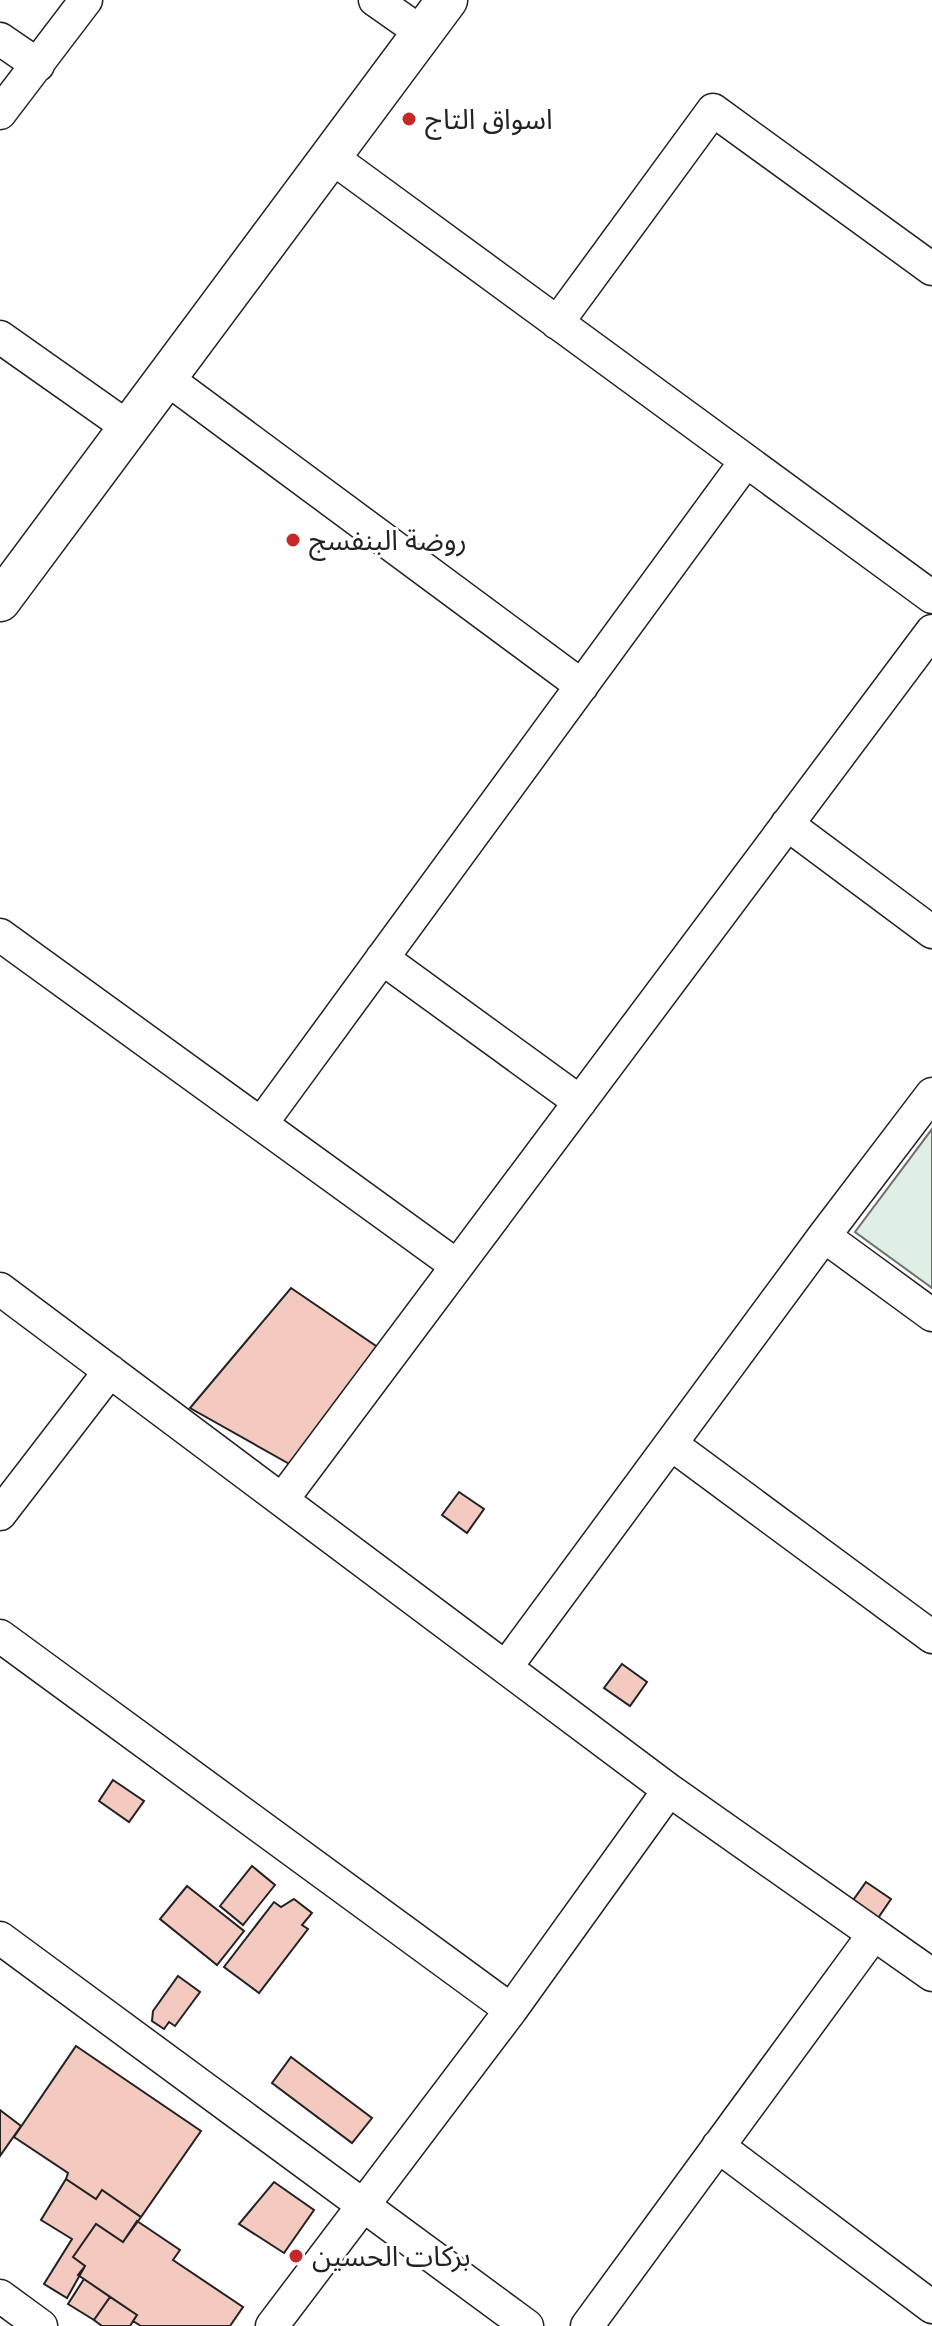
<svg xmlns="http://www.w3.org/2000/svg" width="932" height="2326" viewBox="0 0 932 2326" font-family="'Golos Text','Noto Sans Arabic',sans-serif">
<style>
.green{fill:#e0efe3;stroke:#6f6f6f;stroke-width:2}
.building{fill:#f3c9c0;stroke:#222;stroke-width:2}
.lines{fill:none;stroke-linecap:round;stroke-linejoin:round}
.minor-casing{stroke:#222;stroke-width:35}
.tertiary-casing{stroke:#222;stroke-width:43}
.minor{stroke:#fff;stroke-width:32}
.tertiary{stroke:#fff;stroke-width:40}
.poi-dot{fill:#c62828;stroke:#fff;stroke-width:3}
.labels{text-anchor:middle;stroke-width:6;stroke-linejoin:round;paint-order:stroke}
.poi-label{font-size:28px;fill:#222;stroke:#fff;text-anchor:start}
</style>
<rect width="100%" height="100%" fill="#fff"/>
<path class="green" d="M932,1129v159l-77,-56z"/>
<path class="building" d="M291,1288l88,60 -86,118 -103,-58z
M459,1492l25,17 -17,24 -25,-18z
M622,1664l25,18 -17,24 -26,-18z
M113,1780l31,21 -15,21 -30,-21z
M252,1866l23,19 -32,40 -23,-19z
M866,1882l25,17 -17,25 -25,-18z
M187,1886l57,45 -27,34 -57,-46z
M294,1899l18,14 -10,12 6,4 -49,64 -35,-26 50,-65 7,5z
M178,1976l22,16 -25,34 -6,-4 -5,7 -12,-8 1,-10z
M76,2046l125,85 -60,86 -39,-27 -6,9 -30,-20 2,-6 -54,-36z
M291,2057l81,61 -20,25 -80,-60z
M0,2110l21,16 -21,30z
M66,2179l30,20 6,-9 39,27 -18,25 -27,-18 -23,33 12,9 -18,32 -23,-14 28,-45 -31,-19z
M274,2182l40,28 -30,43 -45,-29z
M137,2221l43,29 -7,10 70,47 -13,19h-89l-8,-5 4,-6 -59,-40 7,-9 -12,-9 23,-33 27,18z
M84,2279l26,18 -16,23 -26,-16z
M110,2297l27,18 -7,11h-28l-8,-6z"/>
<g class="lines">
<defs>
<path id="minor" d="M375,0l47,33
M0,39l38,26
M0,113l86,-113
M330,156l602,441
M557,323l156,-213 219,159
M0,337l129,91
M166,378l416,308
M787,824l145,108
M0,935l457,331
M382,958l198,144
M261,1124l485,-663
M824,1236l108,79
M0,1289l669,501 263,185
M671,1444l261,193
M282,1500l650,-869
M0,1514l110,-143
M0,1636l511,374
M506,1667l318,-431 108,-142
M0,1938l527,388
M718,2146l214,161
M0,2296l41,30
M272,2326l239,-316 158,-220
M587,2326l287,-392"/>
<path id="tertiary" d="M0,601l447,-601"/>
</defs>
<use href="#minor" class="minor-casing"/>
<use href="#tertiary" class="tertiary-casing"/>
<use href="#minor" class="minor"/>
<use href="#tertiary" class="tertiary"/>
</g>
<g class="poi-dot">
<circle cx="409" cy="119" r="8"/>
<circle cx="293" cy="540" r="8"/>
<circle cx="296" cy="2256" r="8"/>
</g>
<g class="labels">
<g class="poi-label">
<text x="425" y="129">اسواق التاج</text>
<text x="309" y="550">روضة البنفسج</text>
<text x="312" y="2266">بركات الحسين</text>
</g>
</g>
</svg>
